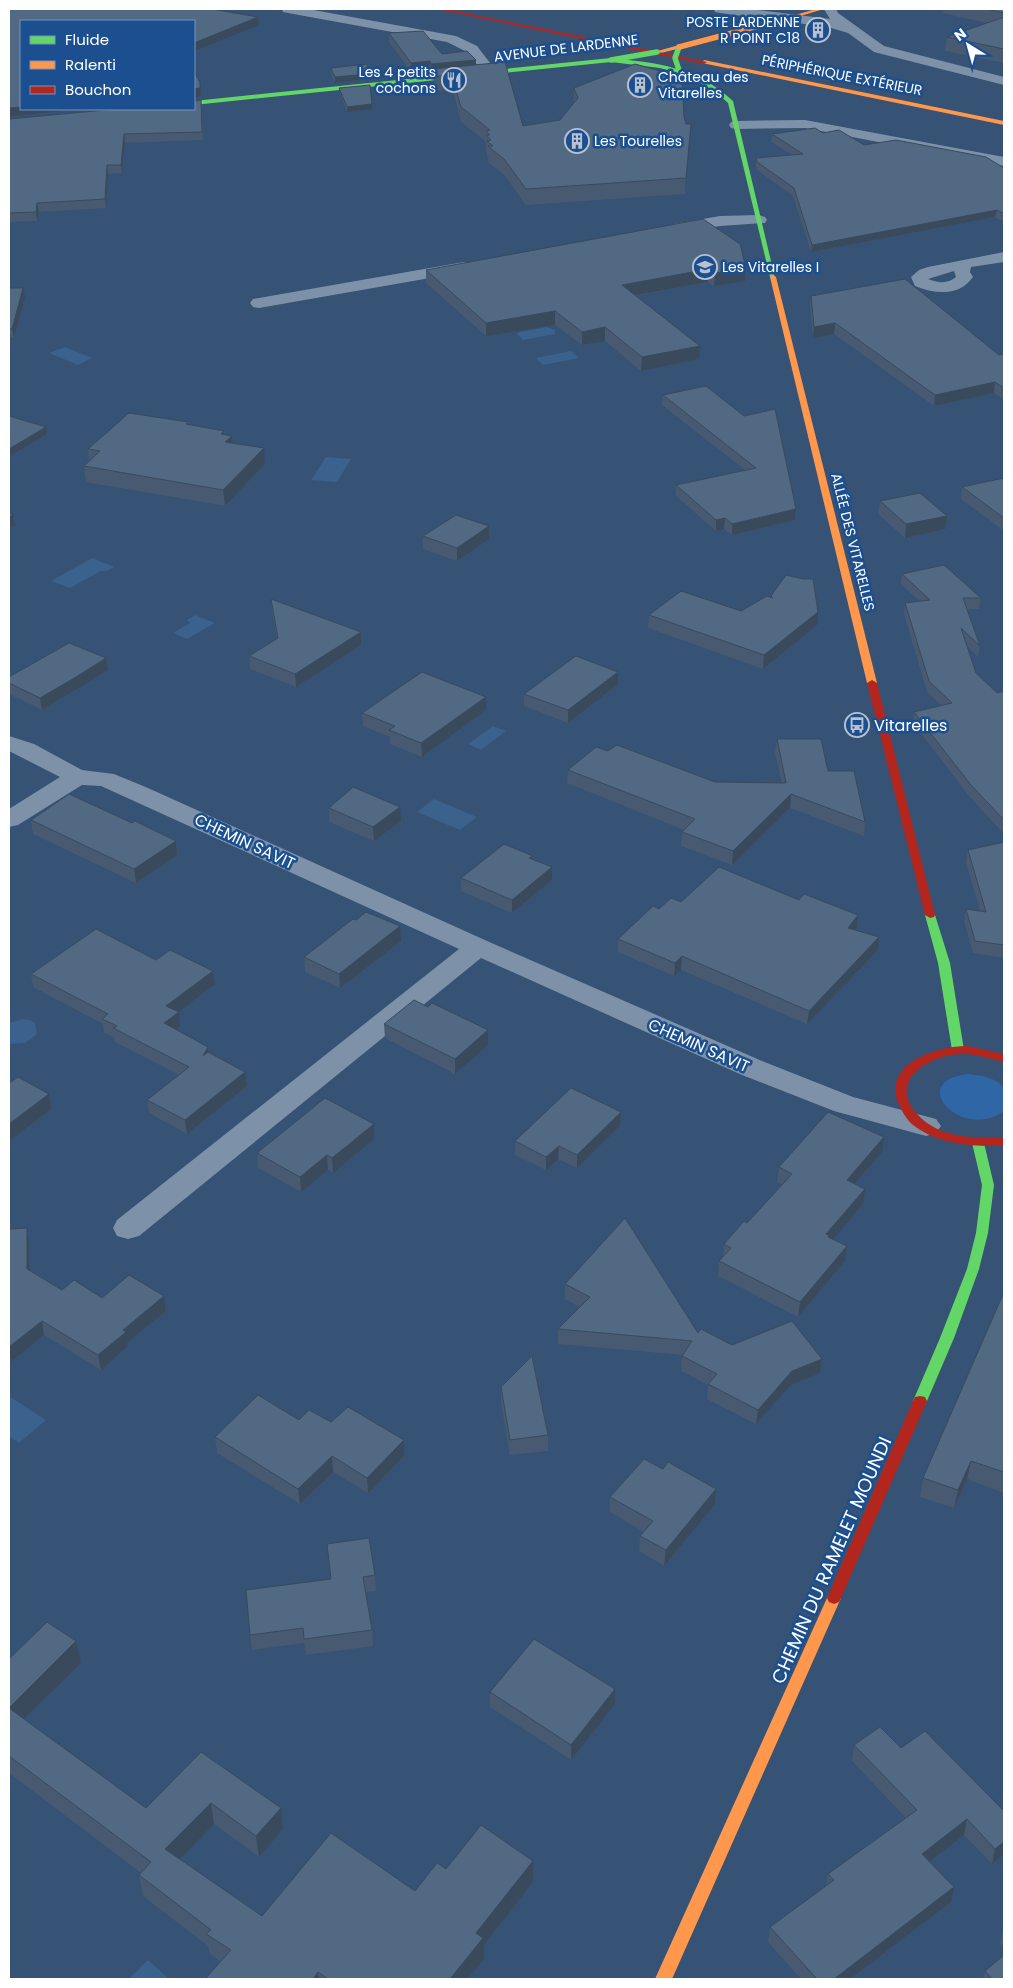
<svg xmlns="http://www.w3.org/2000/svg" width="1013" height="1988" viewBox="0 0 1013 1988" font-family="Poppins,sans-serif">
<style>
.green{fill:#2f66a5}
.water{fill:#3b618d}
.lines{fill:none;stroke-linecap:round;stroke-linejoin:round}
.street{fill:#7d92a8;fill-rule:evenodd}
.fast{fill:#63d668;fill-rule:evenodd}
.slow{fill:#ff974d;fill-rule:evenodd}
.jam{fill:#b3261e;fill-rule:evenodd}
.fast-bridge{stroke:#63d668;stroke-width:5.5}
.slow-bridge{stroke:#ff974d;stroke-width:5.5}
.wall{fill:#475a72}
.shaded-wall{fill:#394a5c}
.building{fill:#526984;stroke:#394a5c}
.labels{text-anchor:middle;stroke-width:5;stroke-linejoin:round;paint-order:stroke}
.far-poi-label{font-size:14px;fill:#fff;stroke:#1b4f8f;text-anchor:start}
.far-street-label{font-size:14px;fill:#fff;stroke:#1b4f8f}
.poi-label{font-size:16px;fill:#fff;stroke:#1b4f8f;text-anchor:start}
.street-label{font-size:16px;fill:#fff;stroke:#1b4f8f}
.near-street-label{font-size:19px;fill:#fff;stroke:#1b4f8f}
</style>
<rect width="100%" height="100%" fill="#365274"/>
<path class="green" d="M968,1074c10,1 33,4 36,16 2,6 0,15 0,21 -42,31 -99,-30 -36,-37z"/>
<path class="water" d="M547,327l8,3v4l-32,6 -7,-7z
M65,347l27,11 -14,7 -29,-12z
M571,351l8,7 -36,7 -7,-7z
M326,457l25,2 -14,23 -26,-2z
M92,558l22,9 -7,4h-6l-31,17 -19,-7z
M195,615l20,8 -28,16 -14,-6 17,-10 -3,-3z
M493,726l13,5 -25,19 -13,-6z
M434,799l43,18 -17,13 -43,-18z
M23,1019l7,1 5,3 2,11 -12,9 -16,1v-21z
M9,1396l37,24 -27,23 -10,-7z
M148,1960l20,18 -39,1z"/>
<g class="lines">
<path class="street" d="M282,9h26l148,27 21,10 20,26 -2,3h-10l-18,-23 -20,-10 -159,-29 -5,-1z
M714,9h35l81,10 -6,-10h12l2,4 46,33 120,31v8l-130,-33 -26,-19 -20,-6 -108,-14 -5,-1z
M805,120l199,37v9l-199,-38 -69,1 -5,-1 -2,-3 2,-3 5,-1z
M759,215l6,2 2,3 -2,3 -45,3 -46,8 -6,-2 -2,-3 2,-3 6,-2 46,-8z
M1004,252v10l-33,5 -1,5 3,5c-14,20 -38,17 -58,9l-4,-9 8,-7 9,-3zM954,271l2,6c-8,7 -18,6 -28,2z
M464,262l6,1 2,4 -2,4 -211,37 -6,-1 -3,-4 3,-4 6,-1z
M9,736l25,8 48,26 32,4 34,14 339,153 275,120 91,36 83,22 5,7 -5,7 -10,3 -92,-25 -92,-36 -261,-117 -342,278 -11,3 -11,-3 -4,-8 4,-8 342,-271 -358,-163 -19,-1 -64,40 -9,2v-18l51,-32 -51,-26z"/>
<path class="fast" d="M611,58c48,5 85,9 122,43l42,177 -5,-1 -42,-174 -12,-11 -28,-16 -28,-8 -49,-6 -417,43v-4z
M930,912l5,3 15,48 14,87 -6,4 -6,-4 -14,-87 -13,-48z
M978,1139l4,1 2,3 10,42 -6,48 -9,36 -25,69 -27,63 -2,4 -5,1 -5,-1 -2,-4 27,-63 27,-69 9,-36 6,-48 -10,-42 2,-3z"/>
<path class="slow" d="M816,9h8l-54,16 -3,-2z
M679,45l2,3 -24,6 -3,-2z
M704,60l300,61v4l-302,-62z
M773,275l3,2 101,406 -5,3 -5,-3 -97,-406z
M834,1592l5,2 2,4 -169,381h-17l172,-381 2,-4z"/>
<path class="jam" d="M437,9h9l261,53 -3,2z
M872,680l5,3 58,232 -1,2 -4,1 -5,-3 -58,-232z
M968,1046l36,8v8c-13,-3 -27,-8 -41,-8 -35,0 -79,29 -43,63 21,21 57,22 84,20v8c-29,3 -67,-1 -91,-20 -7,-6 -11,-14 -15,-22 -16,-40 41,-58 70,-57z
M920,1396l5,1 2,4 -86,197 -2,4 -5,2 -5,-2 -2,-4 86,-197 2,-4z"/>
<path class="fast-bridge" d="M679,47l-4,11 4,12
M611,60l46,-8"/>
<path class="slow-bridge" d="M679,47l91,-24"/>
</g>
<path class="wall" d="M943,9h61v54l-59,-12 2,-14 40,-14 -45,-10z
M389,33l53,21 34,6v5l47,61 37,-6 14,-17v-15l110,29 2,7h5l-6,70 -159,11 -22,-30 -16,-13v-5l-1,-1v-4l-1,-1v-9l-25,-20 -8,-32 -18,1 -1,-7 -1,-12 -2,1 -1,-3 -19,2 -22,-30z
M331,68l37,6v5l-33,4 -4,-10z
M339,88l33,16v5l-25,3 -7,-18z
M202,108l1,32 -78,3 -3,30 -14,1 -2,34 -67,4 -2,9 -28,1v-103z
M823,133l41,12 140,23v54l-9,-5 -184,35 -18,-56 -36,-26 -1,-5v-7l36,-3 -21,-13 1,-8z
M746,268l-1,13 -31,5 -6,-4 -73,14 64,63 -58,12 -36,-30 -23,4 -27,-20 -69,11 -60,-53v-13z
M9,288l16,9 -11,41 -5,-1z
M811,296l188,59 5,-1v46l-10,-7 -60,13 -100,-72 -21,4 -3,-32z
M706,386l90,123 -1,11 -63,15 -8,-6 -8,2 -40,-35v-11l69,-15 -83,-65 1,-10z
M188,422l1,3 35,6 1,4 7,1 1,7 32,21 -40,42 -139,-24 -2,-16 5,-5 -1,-12z
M1004,478v53l-43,-32 1,-12z
M880,501l67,15 -2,13 -40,9 -27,-24z
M423,536l66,3 -32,22 -34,-12z
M902,574l79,24 -2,11h-12l13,37 -2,11 -11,-11 9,27 21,20 7,-2v143l-35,-38 -56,-73 1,-11 27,-7 -14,-13 -23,-78 1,-11 14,-2 -18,-17z
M771,596l46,29 -54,44 -115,-41 1,-13 92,-4 30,-14z
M271,599l90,46 -65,42 -46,-18 -1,-13 28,-17 -5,-28z
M106,658l2,12 -31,19 -35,21 -33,-16v-17z
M618,672v12l-50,39 -44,-17v-12z
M486,710l-64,47 -32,-13v-7l-27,-11 -1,-13z
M777,739l51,32 37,51 -1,14 -74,-28 -58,57 -51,-19 1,-14 2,-2 -117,-47 1,-13 40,-19 107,31 67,1 -7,-30z
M329,808l72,13 -27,20 -45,-19z
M31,820l101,3 44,18 1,14 -41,28 -103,-49z
M1004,842v116l-31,-5 -9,-32 2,-12 14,2 -14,-49 2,-12z
M461,878l91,2 -40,33 -51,-22z
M799,900l59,15 -1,13 -2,2 23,20 -71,74 -126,-54 -7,6 -56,-24v-13l41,-30z
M401,941l-61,47 -35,-16 -1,-15z
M156,960l57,11 2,13 -37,28 2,14 -5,4 33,17 1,5 36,20 2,14 -60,48 -38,-21 -2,-13 32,-25 -64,-33 -1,-5 -10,-4 -1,-9 -70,-37 -2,-13z
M428,1007l60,23v15l-33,29 -70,-36 -1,-14z
M621,1112l-1,14 -43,42 -19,-9 -12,11 -31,-15v-14z
M374,1124v15l-41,34 -5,-3 -27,22 -43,-24 -1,-15z
M882,1152l-27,32 8,20 -31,35 15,7 -2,15 -47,56 -80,-41 1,-15 4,-4 1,-13 23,-21 35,-39 -5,-2 2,-15z
M9,1229l20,13 1,28 32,20 40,8 62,-2 2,15 -39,32 1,3 -27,24 -57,-35 -33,27 -2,-1z
M565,1284l167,61 90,14 -2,14 -29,12 -35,39 -49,-25 1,-14 -27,-14 1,-15 1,-1 -125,-11v-15l22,-22 -15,-8z
M1004,1292v201l-37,-14 -13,29 -34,-11 3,-19z
M501,1387l47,48v16l-38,4 -9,-52z
M299,1420l32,2 73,34 -36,37 -35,-21 -33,32 -83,-51 -2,-16z
M663,1469l52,35 -51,62 -25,-15 1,-15 4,-4 -34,-20v-15z
M327,1544l48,31 1,16 -10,1 6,38 1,16 -67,9 -2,-12 -52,7 -2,-15 80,-56z
M76,1641l5,22 -57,56 122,89 55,-56 82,77 -24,28 -45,-33 -34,35 82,57 153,-25 31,-22 87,-8v21l-49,63v14l-17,20h-262l16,-17 -11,-8 -2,-8 -65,-50 -4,-21 2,-2 -132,-100v-114z
M490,1692l125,12 -44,56 -81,-53z
M854,1745l47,3 103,63v43l-12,10 -28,-29 -35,26 22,41 -101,77h-49l-33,-37 2,-15 56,-41 2,-12 78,-56 -54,-57z
M1004,1931v17l-4,-5 2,-10z
M985,1971l19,8h-21z"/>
<path class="shaded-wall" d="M258,17l1,8 -65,26v-8z
M476,60v8l-43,1v3l-2,1v-9z
M430,61v9l-19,2v-9z
M368,74v5l-33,4v-6z
M200,82l1,14 -7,2v-9z
M372,104v5l-25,3v-5z
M21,107v2h60l-72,7v-8z
M691,124l-1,16 -5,54 1,-16z
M124,134l1,9 -3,30 -1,-8z
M107,165l1,9 -2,34 -1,-9z
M37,203l2,9 -2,9 -1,-9z
M997,210l-2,7 -184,35 1,-7z
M746,268l-1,13 -31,5 1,-13z
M709,269l-1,13 -87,16 1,-13z
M23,288l2,9 -11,41 -2,-9z
M555,311v14l-69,11v-13z
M835,323l-1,11 -21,4 1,-11z
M605,327v14l-23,4v-13z
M700,346l-1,13 -58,12 1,-14z
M995,382l-1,11 -60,13 1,-11z
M46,427l1,7 -38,22v-7z
M224,431l1,11 7,-6 1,15 -6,6 -6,-23z
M264,448l1,16 -40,42 -2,-16z
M796,509l-1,11 -63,15v-11z
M13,514l2,12 -5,2v3h-1v-14z
M947,516l-2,13 -40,9 1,-14z
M725,518l-1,11 -8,2v-11z
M489,526v13l-32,22v-13z
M818,612l-1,13 -54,44 1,-14z
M361,632v13l-65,42 -1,-13z
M106,658l2,12 -31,19 -35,21 -2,-12z
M618,672v12l-50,39v-13z
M486,697v13l-64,47 -1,-14z
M791,794l-1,14 -58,57 1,-14z
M400,807l1,14 -27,20 -1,-14z
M176,841l1,14 -41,28 -2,-14z
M552,867v13l-40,33v-13z
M858,915l-1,13 -10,14 1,-14z
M400,926l1,15 -61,47 -1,-14z
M879,937l-1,13 -71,74 2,-13z
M682,956l-1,14 -7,6 1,-13z
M213,971l2,13 -47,36 -2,-14z
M179,1012l1,14 -15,11 -1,-14z
M488,1030v15l-33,29v-15z
M208,1047l2,14 -7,-5z
M245,1072l2,14 -60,48 -2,-14z
M49,1094l2,15 -42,32v-17z
M621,1112l-1,14 -43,42v-13z
M374,1124v15l-41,34 -1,-15z
M884,1137l-2,15 -37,43 2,-15z
M559,1146l-1,13 -12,11v-13z
M327,1155l1,15 -27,22 -1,-15z
M865,1189l-2,15 -35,41 -2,-11z
M27,1228l2,14 1,41 -3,-14z
M847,1246l-2,15 -47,56 2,-15z
M164,1296l2,15 -39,32 1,3 -27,24 -3,-15 25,-25z
M42,1321l2,14 -33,27 -2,-10v-5z
M822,1359l-2,14 -29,12 -35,39 2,-14 34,-39z
M404,1440v16l-36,37 -1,-15z
M332,1456l1,16 -33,32 -2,-15z
M971,1461l-4,18 -13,29 4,-18z
M716,1489l-1,15 -51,62 2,-16z
M76,1641l5,22 -67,66 -5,-21z
M615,1689v15l-44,56v-15z
M211,1803l3,21 -45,46 -4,-21z
M281,1808l2,21 -24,28 -3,-21z
M967,1819l-3,16 -45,34 3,-15z
M1004,1842v12l-12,10 3,-15z
M533,1861v21l-49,63v14l-17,20h-17l26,-46z
M954,1887l-3,15 -101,77h-16z
M318,1972l1,7h-6z"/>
<path class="building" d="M9,9h203l46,8 -64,26v-22h-173v86l-12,1z
M986,9h18v4z
M1004,17v32l-57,-12z
M423,31l19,23 25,-3 9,9 -45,4 -1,-3 -19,2 -22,-30z
M505,62l18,64 37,-6 18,-22 -4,-10 61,-24 47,13 2,40 2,7h5l-5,54 -160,11 -22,-30 -16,-13h5l-6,-5 4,-1 -5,-5h4l-4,-4 4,-1 -29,-23 -9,-31h-17l-2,-7z
M367,64l1,10 -33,3 -4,-9z
M194,72l6,10v6l-6,1z
M370,85l2,19 -25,3 -8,-19z
M201,100l1,32 -78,2 -3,31h-14l-2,34 -68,4 -1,9 -27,1v-94l107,-10h78v-8z
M815,128l8,5 16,-3 25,15 32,-5 90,17 18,11v46l-7,-4 -185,35 -18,-57 -37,-26 -1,-4 47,-4 -31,-20z
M703,219l37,25 6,24 -31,5 -6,-4 -87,16 78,61 -58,11 -37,-30 -23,5 -27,-21 -69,12 -60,-53z
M905,279l94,76 5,-1v34l-9,-6 -60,13 -100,-72 -21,4 -3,-31z
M9,288h14l-11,41 -3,-1z
M706,386l38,30 31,-7 21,100 -64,15 -7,-6 -9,2 -40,-35 80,-17 -93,-73z
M129,413l59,9 -2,2 38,7 -3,3 11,2 -7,6 39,6 -41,42 -139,-24 16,-15 -12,-2z
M9,416l37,11 -37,22z
M1004,478v40l-42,-31z
M920,493l27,23 -41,8 -26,-23z
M9,513l4,1 -4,3z
M456,515l33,11 -32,22 -34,-12z
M944,565l37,33h-18l17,48 -19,-18 15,45 21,20 7,-2v129l-33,-35 -57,-73 38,-9 -23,-22 -24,-78 25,-3 -28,-26z
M786,575l17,4h10l5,33 -54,43 -115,-40 32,-24 60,20 26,-15 6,2 -2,-2z
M271,599l90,33 -66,42 -46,-18 29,-18z
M69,643l37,15 -30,19 -36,21 -31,-15v-6z
M576,656l42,16 -50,38 -44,-16z
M422,672l64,25 -65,46 -32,-13 6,-4 -33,-13z
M777,739h44l7,32h26l11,51 -74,-28 -58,57 -51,-19 13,-13 -127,-49 28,-23 12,4 9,-6 98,37 71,1z
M353,787l47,20 -27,20 -44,-19z
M69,794l63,29 3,-2 41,20 -42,28 -103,-49z
M1004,842v103l-29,-4 -9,-32 20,3 -18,-62z
M504,844l29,12 -4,2 23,9 -40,33 -51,-22z
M719,867l80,33 5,-6 54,21 -10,13 31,9 -70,74 -127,-55 -7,7 -57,-24 35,-33 6,3 12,-11 10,4z
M366,912l34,14 -61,48 -35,-17 49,-38 3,1z
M96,929l60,31 14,-10 43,21 -47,35 13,6 -15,11 44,24 -5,9 5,-4 37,20 -60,48 -38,-20 42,-33 -76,-39 4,-2 -15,-7 6,-5 -77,-40z
M414,1000l14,7 4,-4 56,27 -33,29 -71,-35z
M18,1077l31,17 -40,30v-41z
M571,1088l50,24 -44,43 -18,-9 -13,11 -31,-16z
M325,1098l49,26 -42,34 -5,-3 -27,22 -43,-24z
M828,1112l56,25 -37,43 18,9 -39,45 3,1 -1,2 19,9 -47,56 -81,-41 12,-13 -7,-4 20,-23 3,2 45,-49 -13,-7z
M625,1218l73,115 3,-4 31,16 60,-24 30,38 -30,12 -34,39 -50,-26 9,-10 -35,-18 10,-15 -134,-12 32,-32 -25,-13z
M27,1228v41l35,21 12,-10 28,18 27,-23 35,21 -41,34 3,2 -28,23 -56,-34 -33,26v-118z
M1004,1292v180l-33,-11 -13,29 -35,-12z
M532,1356l16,79 -38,5 -9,-53z
M258,1395l41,25 10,-10 22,12 17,-15 56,33 -37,38 -35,-22 -34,33 -83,-52z
M644,1459l19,10 5,-7 48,27 -50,61 -26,-14 13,-15 -43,-24z
M369,1538l6,37 -12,2 9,53 -68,9 -1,-11 -53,7 -4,-45 85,-11 -4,-35z
M47,1622l29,19 -67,67 137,100 55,-56 80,56 -25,28 -45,-33 -46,46 97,67 69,-83 84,58 22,-28 9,6 35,-44 52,36 -57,72 7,5 -33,41h-122l-10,-7 -5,7h-108l26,-29 -25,-16 5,-4 -72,-55 12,-13 -142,-106v-97z
M534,1639l81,50 -44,56 -81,-53z
M880,1727l21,21 24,-17 79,80v31l-9,7 -28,-30 -45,35 32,33 -120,92h-17l-47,-52 64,-47 -6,-6 89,-64 -63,-65z
M1004,1955v24h-12l-7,-8z"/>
<defs>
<symbol id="building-ring" viewBox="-11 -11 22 22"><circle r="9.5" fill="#1b4f8f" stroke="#b9c2ce" stroke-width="1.5"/><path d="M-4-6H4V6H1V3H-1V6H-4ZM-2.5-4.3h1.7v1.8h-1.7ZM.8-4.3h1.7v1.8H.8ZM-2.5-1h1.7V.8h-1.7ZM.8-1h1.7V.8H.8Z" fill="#b9c2ce"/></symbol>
<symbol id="restaurant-ring" viewBox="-11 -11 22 22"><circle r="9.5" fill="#1b4f8f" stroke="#b9c2ce" stroke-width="1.5"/><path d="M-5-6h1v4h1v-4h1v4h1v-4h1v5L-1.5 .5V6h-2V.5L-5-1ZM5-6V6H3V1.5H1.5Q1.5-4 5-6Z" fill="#b9c2ce"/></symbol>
<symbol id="school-ring" viewBox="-11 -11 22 22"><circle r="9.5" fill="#1b4f8f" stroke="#b9c2ce" stroke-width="1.5"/><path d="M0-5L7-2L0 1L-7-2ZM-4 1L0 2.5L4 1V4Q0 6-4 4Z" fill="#b9c2ce"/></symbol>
<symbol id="bus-ring" viewBox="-11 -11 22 22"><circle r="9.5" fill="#1b4f8f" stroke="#b9c2ce" stroke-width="1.5"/><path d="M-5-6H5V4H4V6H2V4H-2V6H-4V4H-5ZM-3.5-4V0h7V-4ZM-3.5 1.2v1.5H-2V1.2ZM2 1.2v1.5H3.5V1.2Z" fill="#b9c2ce"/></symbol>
</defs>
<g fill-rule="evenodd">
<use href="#building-ring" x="804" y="16" width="28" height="28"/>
<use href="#restaurant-ring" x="440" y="66" width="28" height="28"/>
<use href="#building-ring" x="626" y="71" width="28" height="28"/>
<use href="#building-ring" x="563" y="127" width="28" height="28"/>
<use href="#school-ring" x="691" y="253" width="28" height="28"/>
<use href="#bus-ring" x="843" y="711" width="28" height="28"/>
</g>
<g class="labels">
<g class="far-poi-label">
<text x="800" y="27" text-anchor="end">POSTE LARDENNE<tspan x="800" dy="16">R POINT C18</tspan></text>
<text x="436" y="77" text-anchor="end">Les 4 petits<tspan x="436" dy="16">cochons</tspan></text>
<text x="658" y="82">Château des<tspan x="658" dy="16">Vitarelles</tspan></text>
<text x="594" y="146">Les Tourelles</text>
<text x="722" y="272">Les Vitarelles I</text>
</g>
<g class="far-street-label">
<text transform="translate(566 48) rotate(-7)" y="5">AVENUE DE LARDENNE</text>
<text transform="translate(842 75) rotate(11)" y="5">PÉRIPHÉRIQUE EXTÉRIEUR</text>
<text transform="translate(853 542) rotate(76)" y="5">ALLÉE DES VITARELLES</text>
</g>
<g class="poi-label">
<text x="874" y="731">Vitarelles</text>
</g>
<g class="street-label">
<text transform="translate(245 841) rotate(25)" y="6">CHEMIN SAVIT</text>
<text transform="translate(699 1045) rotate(24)" y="6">CHEMIN SAVIT</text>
</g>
<g class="near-street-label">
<text transform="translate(831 1560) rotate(-66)" y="7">CHEMIN DU RAMELET MOUNDI</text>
</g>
</g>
<rect width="1013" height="1988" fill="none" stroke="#ffffff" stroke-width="20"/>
<rect x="20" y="20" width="175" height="90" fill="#1b4f8f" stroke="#7695bc"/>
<rect x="30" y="36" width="25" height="8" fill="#63d668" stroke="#7695bc"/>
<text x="65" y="45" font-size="15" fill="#ffffff">Fluide</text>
<rect x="30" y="61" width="25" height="8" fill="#ff974d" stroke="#7695bc"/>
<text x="65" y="70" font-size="15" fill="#ffffff">Ralenti</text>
<rect x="30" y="86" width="25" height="8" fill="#b3261e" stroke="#7695bc"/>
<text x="65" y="95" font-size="15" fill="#ffffff">Bouchon</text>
<g transform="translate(968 45) rotate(323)" stroke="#1b4f8f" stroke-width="4" paint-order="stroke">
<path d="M0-4L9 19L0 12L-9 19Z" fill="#ffffff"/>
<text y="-8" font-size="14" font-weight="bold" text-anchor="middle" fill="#ffffff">N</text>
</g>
</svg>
